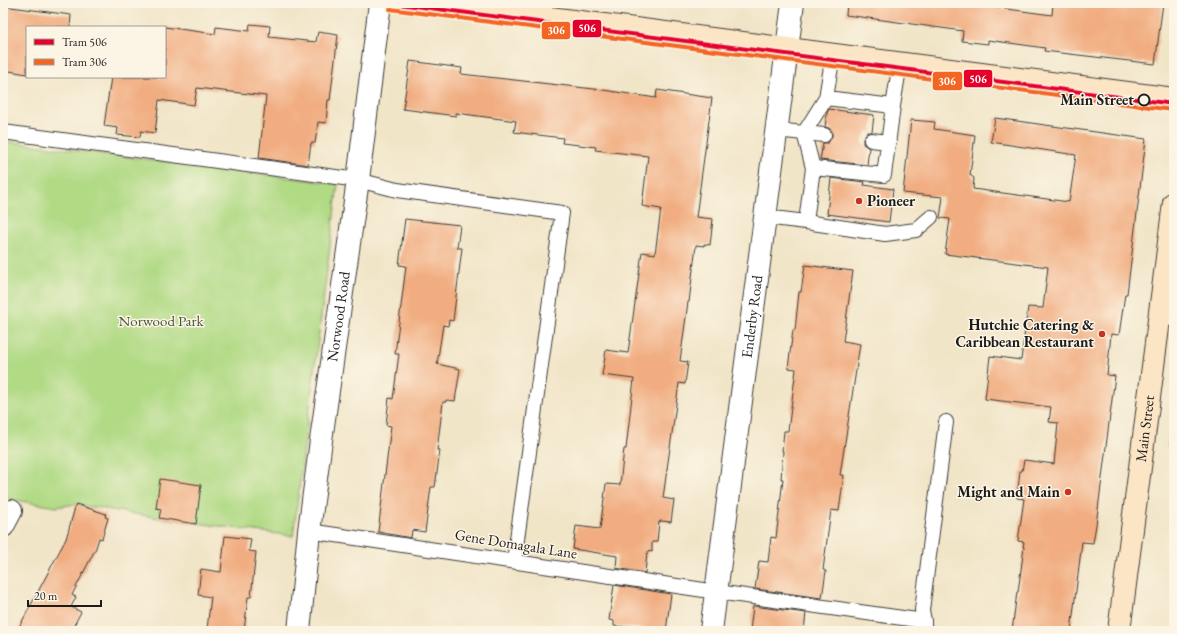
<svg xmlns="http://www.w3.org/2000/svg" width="1177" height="634" viewBox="0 0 1177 634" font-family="'EB Garamond',serif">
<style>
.green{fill:#b1da85;stroke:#667b50}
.building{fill:#f1ad81}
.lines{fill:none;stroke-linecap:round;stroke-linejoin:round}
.lane-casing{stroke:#3c3a36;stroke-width:16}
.street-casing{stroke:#3c3a36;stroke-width:24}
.secondary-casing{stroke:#3c3a36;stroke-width:24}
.lane{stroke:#fff;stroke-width:14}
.street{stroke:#fff;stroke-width:22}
.secondary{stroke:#fce5c4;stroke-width:22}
.tram-1-casing{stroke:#fcf5e5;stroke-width:7}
.tram-2-casing{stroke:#fcf5e5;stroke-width:7}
.tram-1{stroke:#e4002b;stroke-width:4}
.tram-2{stroke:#f26522;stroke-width:4}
.stop-dot{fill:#fcf5e5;stroke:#1c1c1c;stroke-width:2}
.poi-dot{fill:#c8321e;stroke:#fcf5e5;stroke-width:1.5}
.labels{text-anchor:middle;stroke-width:3;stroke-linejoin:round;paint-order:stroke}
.stop-label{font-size:15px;font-weight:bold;fill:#1c1c1c;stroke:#fcf5e5;text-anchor:end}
.poi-label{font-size:15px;font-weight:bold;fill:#1c1c1c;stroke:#fcf5e5;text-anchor:end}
.street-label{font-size:15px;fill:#1c1c1c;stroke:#fcf5e5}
.park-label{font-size:15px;fill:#49553c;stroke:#fcf5e5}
.line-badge{stroke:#fcf5e5;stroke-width:1.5}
.badge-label{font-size:11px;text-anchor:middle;font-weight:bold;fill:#fff}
</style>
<rect width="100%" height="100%" fill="#fcf5e5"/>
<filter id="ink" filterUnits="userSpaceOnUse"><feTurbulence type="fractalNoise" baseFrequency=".025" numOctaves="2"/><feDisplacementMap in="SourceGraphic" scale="8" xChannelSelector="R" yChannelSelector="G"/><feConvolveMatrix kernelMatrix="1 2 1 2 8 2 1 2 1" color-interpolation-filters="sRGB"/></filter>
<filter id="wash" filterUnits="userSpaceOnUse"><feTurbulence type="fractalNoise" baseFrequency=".012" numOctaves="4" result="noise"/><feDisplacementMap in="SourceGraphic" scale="16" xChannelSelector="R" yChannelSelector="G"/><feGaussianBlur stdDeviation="0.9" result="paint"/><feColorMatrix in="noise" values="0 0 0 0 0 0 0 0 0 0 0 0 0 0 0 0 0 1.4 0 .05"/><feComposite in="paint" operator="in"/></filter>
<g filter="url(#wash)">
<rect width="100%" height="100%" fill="#f1e5c8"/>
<path class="green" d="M3,141l335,43 -45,352 -134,-18 -83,-14 -20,3 -53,-9z
M1174,427v22l-6,-3 2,-16z"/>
<g id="blocks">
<path class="building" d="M847,3h146l-1,4 60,8 1,-12h110l-8,61 -111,-13 1,-3 -57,-8v4l-26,-3 1,-10 -117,-16z
M3,6l68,9 -1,12h-43v47l-24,-4z
M250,24l20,2 -1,11 47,5 2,-10 20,3 -8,65h-2l-2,23 -8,-1 -3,21h-4l-3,22 -49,-7 7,-62 -69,-8 -3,17 -35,-5 -4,33 -14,-2 -1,6 -23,-2 1,-7 -14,-2 7,-49h54v-50l50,7 1,-7 33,4z
M410,61l52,7 -1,6 142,16 53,8 1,-8 55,8 -16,119 17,2 -3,26 -6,-1v2l-8,-1 -7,57h-1l-8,59 8,1 -3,22 -6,-1 -16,115 11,2 -3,22 -10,-1 -2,1 -2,20h-5v10l-4,-1v2h-1l-2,20 -29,-5 1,-12 -44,-7 3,-23 24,3 6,-45 14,1 4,-36h2l8,-70 -32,-4 4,-25 22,3 14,-101 13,2 6,-45 -19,-3 6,-50 -53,-6 1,-3 -34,-4 1,-5 -49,-6 2,-11 -60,-8v3l-53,-7z
M829,109l45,6 -2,17h-5l-4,7v5l6,4 -2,17 -47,-5 3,-17h5l4,-7v-5l-3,-3 -4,-1 2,-14z
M995,118l151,21 -19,155h-2l-6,41 -8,-1 -4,41 8,1 -19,149 -3,18 -11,-1 -11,89h-59l5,-39h1l6,-45h-1l1,-5 -6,-1 6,-42 -7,-1 3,-27h2l2,-11 30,4 4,-41 -9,-1 2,-15 -66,-8 5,-43 31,4 7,-53 15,1 5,-41 -103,-13 5,-35 -10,-1 3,-21 -40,-4 8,-73 24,2 -1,7 41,6 -5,40 4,3 -1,11 96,13 7,-47 -85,-13z
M831,178l34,4 -1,3 29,4 -4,33 -62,-8z
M405,219l55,6 -3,23h5l-9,73 -4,-1 -1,6 -5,-1 -6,39 23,5 -5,32 -9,-1v2h-3l-6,48h3l-5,37h-4l-6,45 -13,-2 -1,8 -33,-6 13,-106 -5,-1 3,-27 4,1 6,-45h-4l11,-88 -7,-1z
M805,265l48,6 -10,70 17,3 -20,131h4l-5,36 -8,-1 -8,60 3,1 -4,27 -67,-9 4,-28 9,1 3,-25 5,1 7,-59h-2l2,-28h-1l2,-20h4l8,-62 -8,-1 5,-38h2l4,-38h2z
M160,479l41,6 -5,39 -37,-6 2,-9 -5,-1z
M76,504l30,10 -1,3 3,1 -6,21 -3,-1 -3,10 -24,47 4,2 -5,10 10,5 -10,19h-54l49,-92z
M225,536l26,3 -2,12 7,1 -5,45h-3l-4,34h-21l-16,-2 4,-32 -13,-2 3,-26 20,3z
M614,585l57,9 -5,37 -52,-5v-5l-5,-1z
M753,606l53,7 -2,18h-54z"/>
</g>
</g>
<g filter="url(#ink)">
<use href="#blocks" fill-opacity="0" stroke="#3c3a36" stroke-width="1"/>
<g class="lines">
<defs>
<path id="lane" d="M826,98l7,-44
M893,106l7,-43
M776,130l28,3 22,-35 67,8 -9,69 -71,-7 -9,-35 20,2
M3,132l355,48 39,10 165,23 -48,348
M871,140l18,2
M765,217l41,5 7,-54
M806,222l79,12 31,-4 15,-13
M1159,317l15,2
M309,531l408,61 207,29
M924,631v-10l-2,-11 24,-188"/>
<g id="street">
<path d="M3,526l8,-15"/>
<path id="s1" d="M299,631l10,-100 13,-98 36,-253 22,-177"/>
<path id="s2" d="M711,631l82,-628"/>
</g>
<g id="secondary">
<path d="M434,3l740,96"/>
<path id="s3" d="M1119,631l55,-428"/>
</g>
</defs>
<use href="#lane" class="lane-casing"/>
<use href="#street" class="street-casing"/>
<use href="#secondary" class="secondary-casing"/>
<use href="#lane" class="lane"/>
<use href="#street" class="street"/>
<use href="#secondary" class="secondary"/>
<defs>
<path id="tram-1" d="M391,3l783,101"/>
<path id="tram-2" d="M390,9l783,101"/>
</defs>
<use href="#tram-1" class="tram-1-casing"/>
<use href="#tram-2" class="tram-2-casing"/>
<use href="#tram-1" class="tram-1"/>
<use href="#tram-2" class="tram-2"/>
</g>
</g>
<circle class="stop-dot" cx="1144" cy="100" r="5.5"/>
<g class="poi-dot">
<circle cx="859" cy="201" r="4"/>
<circle cx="1102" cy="334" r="4"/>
<circle cx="1068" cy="492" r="4"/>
</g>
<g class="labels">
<g class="stop-label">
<text x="1134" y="105">Main Street</text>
</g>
<g class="poi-label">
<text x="867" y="206" text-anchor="start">Pioneer</text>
<text x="1094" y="330">Hutchie Catering &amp;<tspan x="1094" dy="17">Caribbean Restaurant</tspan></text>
<text x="1060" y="497">Might and Main</text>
</g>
<g class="street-label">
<text dy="5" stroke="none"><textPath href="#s1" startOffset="317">Norwood Road</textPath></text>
<text dy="5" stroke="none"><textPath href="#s2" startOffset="317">Enderby Road</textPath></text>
<text dy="5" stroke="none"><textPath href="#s3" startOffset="204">Main Street</textPath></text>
<text transform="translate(516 544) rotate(9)" y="5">Gene Domagala Lane</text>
</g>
<g class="park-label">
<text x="161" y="326">Norwood Park</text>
</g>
</g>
<g class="line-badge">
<rect x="572" y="19" width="30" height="19" rx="4" fill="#e4002b"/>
<rect x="541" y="21" width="30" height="19" rx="4" fill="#f26522"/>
<rect x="963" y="69" width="30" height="19" rx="4" fill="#e4002b"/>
<rect x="932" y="71" width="31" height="20" rx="4" fill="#f26522"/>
</g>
<g class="badge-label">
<text x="587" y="32">506</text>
<text x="556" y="34">306</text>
<text x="978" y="83">506</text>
<text x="947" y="85">306</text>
</g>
<rect width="1177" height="634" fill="none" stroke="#fcf5e5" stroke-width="16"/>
<rect x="26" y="26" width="140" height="52" fill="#fcf5e5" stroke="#a29e95"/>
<rect x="34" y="39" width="20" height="6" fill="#e4002b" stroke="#a29e95"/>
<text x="62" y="46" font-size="12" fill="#1c1c1c">Tram 506</text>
<rect x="34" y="59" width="20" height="6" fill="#f26522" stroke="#a29e95"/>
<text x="62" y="66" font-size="12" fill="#1c1c1c">Tram 306</text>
<path d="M28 600v6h73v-6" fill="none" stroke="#1c1c1c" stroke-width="2"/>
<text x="34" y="600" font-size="12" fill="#1c1c1c" stroke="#fcf5e5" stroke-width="3" paint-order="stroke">20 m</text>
</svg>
